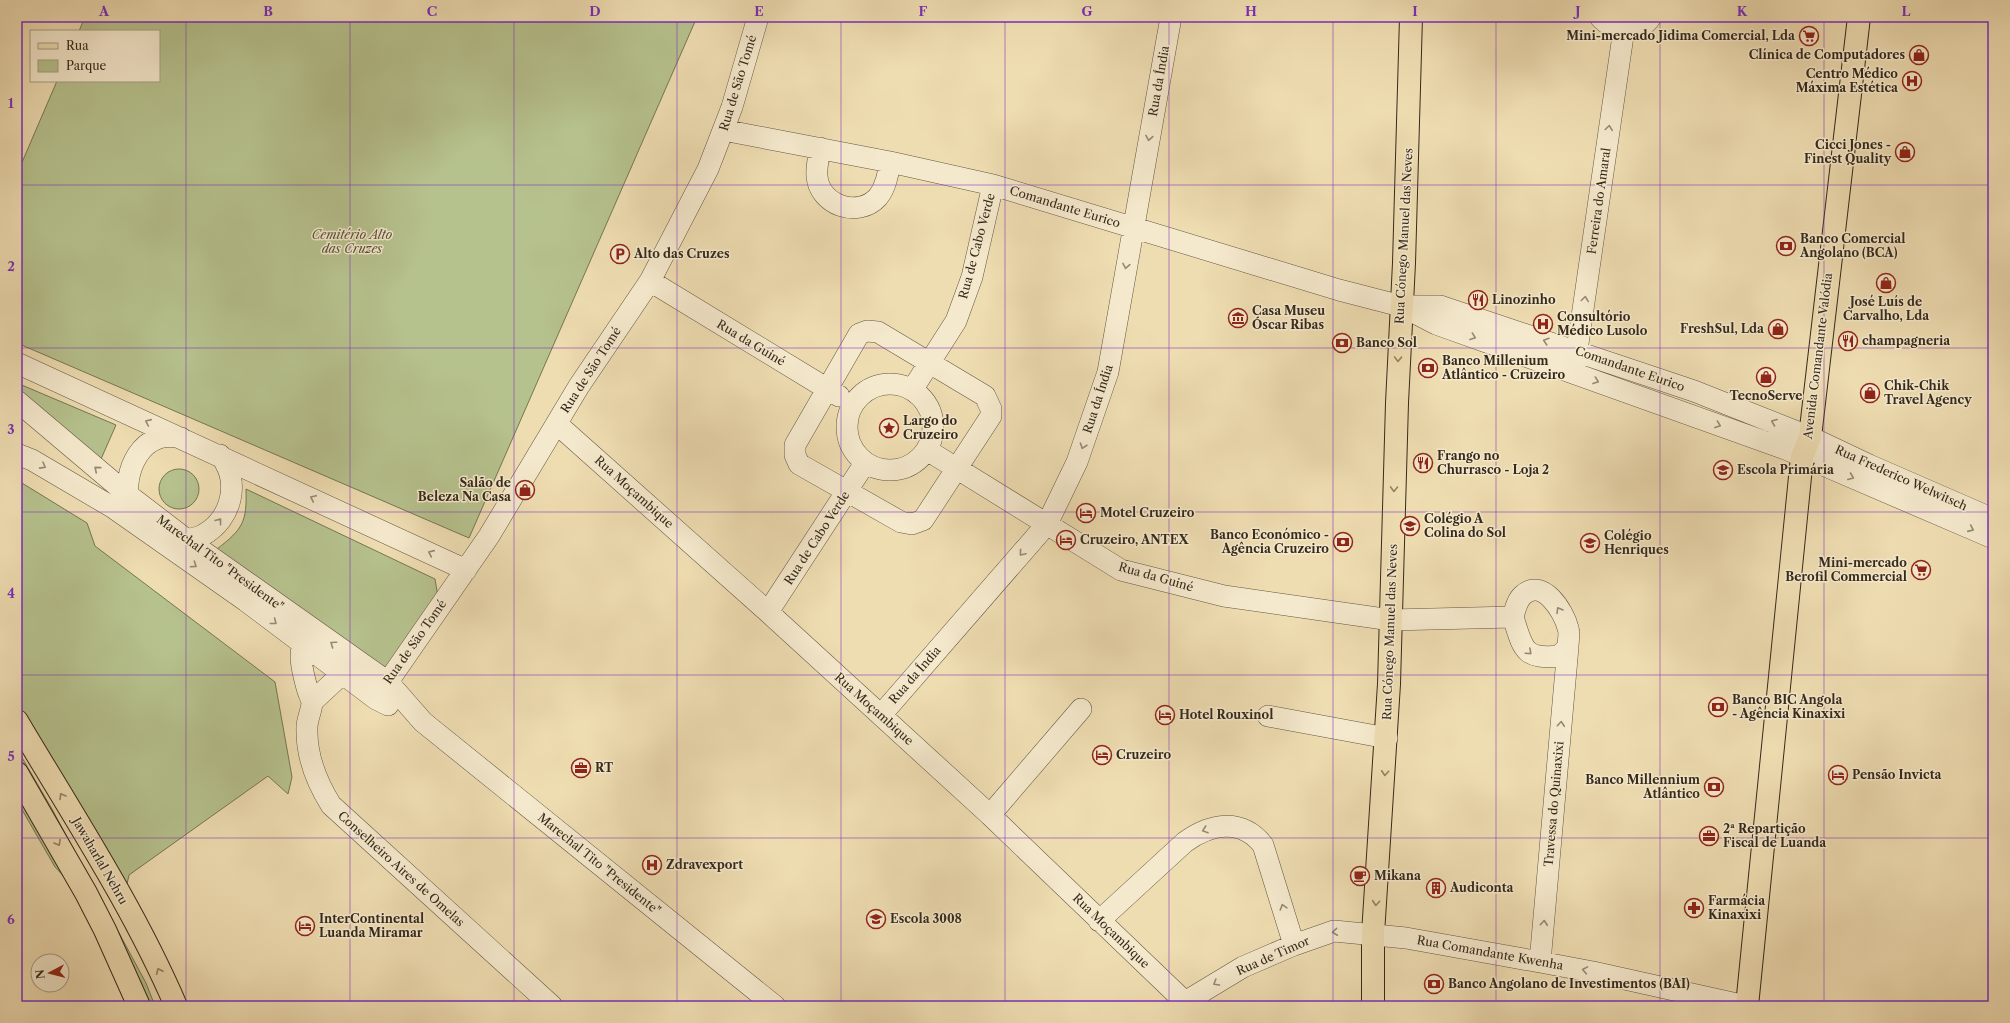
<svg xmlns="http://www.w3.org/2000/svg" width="2010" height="1023" viewBox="0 0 2010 1023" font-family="'Libre Caslon Text',serif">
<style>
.green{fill:#b6c28e;stroke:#757654}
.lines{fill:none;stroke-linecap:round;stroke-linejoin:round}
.minor-casing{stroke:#635641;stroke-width:22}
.major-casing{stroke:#34291b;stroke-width:24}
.minor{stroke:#f5e9cd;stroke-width:21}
.major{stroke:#efddb2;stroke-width:22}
.oneway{stroke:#948974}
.oneway2{stroke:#928366}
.grid{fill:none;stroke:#7b2cbf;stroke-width:1;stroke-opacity:0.55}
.labels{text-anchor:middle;stroke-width:3;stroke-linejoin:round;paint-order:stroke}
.poi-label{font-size:12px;font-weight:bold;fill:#34291b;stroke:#f5e9cd;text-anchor:start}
.street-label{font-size:12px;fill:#34291b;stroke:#f5e9cd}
.park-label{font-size:12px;font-style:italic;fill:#544f38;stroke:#f5e9cd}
.neatline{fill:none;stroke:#7b2cbf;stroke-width:1.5}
.grid-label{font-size:13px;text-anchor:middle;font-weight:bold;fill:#7b2cbf}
</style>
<rect width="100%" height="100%" fill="#efddb2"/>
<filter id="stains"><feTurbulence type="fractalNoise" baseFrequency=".005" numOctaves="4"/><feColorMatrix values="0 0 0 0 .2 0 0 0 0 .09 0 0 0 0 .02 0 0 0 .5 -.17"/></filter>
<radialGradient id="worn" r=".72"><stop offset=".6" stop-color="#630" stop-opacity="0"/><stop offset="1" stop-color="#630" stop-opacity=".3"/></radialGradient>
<path class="green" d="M85,17h612l-228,521 -452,-195v-169l40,-93h102v-50h-80z
M17,383l99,42 -15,34 -84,-68z
M159 489a20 20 0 1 1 40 0a20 20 0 1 1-40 0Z
M17,480l70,43 8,23 180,136 17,95 -4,17 -20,-18 -139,99 -4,18 -108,-180z
M246,489l189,90 3,18 -47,67 -15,6 -159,-121c26,-20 30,-27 29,-60z
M17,749l35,60 94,174 9,23h-9l-129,-248z
M17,790l54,94 -16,-17 -38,-66z"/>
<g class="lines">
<defs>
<path id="minor" d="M1600,17c13,15 39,18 51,0
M723,130l167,32 103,23 346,105 62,16 35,18 352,126 205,88
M820,148c-1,9 -4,19 -3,28 2,29 41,43 61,21 8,-10 10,-23 12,-35
M650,281l189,115
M1403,306h37l254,85 116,46 59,28 124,54
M867,331l11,1 107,64 6,13v7l-68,104 -11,4 -11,-2 -102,-58 -4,-9v-10l64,-111z
M17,363l449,207
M1575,364l49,-335
M847 427a43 43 0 1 1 86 0a43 43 0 1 1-86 0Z
M912,390l44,-69 16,-44 21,-92
M17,401l110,93 60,46 201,142 35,40 352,284
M557,424l211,188 222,203 195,187
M927,450l194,120 103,26 167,24 122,-3
M17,454l15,6 80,47 134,94 130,98 12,6
M129,504c-7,-33 13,-76 52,-66
M176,542c9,-2 19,-3 27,-7 29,-16 38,-54 17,-80
M768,612l97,-149
M306,635c-9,16 -4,35 1,53 1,4 4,10 5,14 0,8 -5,17 -5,25 -1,28 9,54 24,78l221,201
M376,699l113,-163 90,-150 71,-105 58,-112 24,-62 26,-90
M312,702l30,-28 7,-12
M881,715l166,-191 30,-62 31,-90 63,-355
M1268,716l119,22
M990,815l91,-106
M1099,921l86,-79c25,-18 56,-25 78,3l31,100
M1540,962l28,-315c0,-6 2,-14 0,-19 -4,-16 -25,-51 -45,-33 -6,5 -8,15 -10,22 10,31 10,43 46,39l9,-9
M1182,1006l3,-4 58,-35 51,-22 40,-14 72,7 134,24 53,10 153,34"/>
<path id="major" d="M17,721c55,93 116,185 159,285
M17,773l69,120 19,37 34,76
M1373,1006v-72l16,-250 8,-281 7,-140 7,-246
M1747,1006l55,-549 8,-20 49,-420"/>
</defs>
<use href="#minor" class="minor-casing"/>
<use href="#major" class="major-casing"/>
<use href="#minor" class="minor"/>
<use href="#major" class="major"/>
</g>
<defs><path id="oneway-chevron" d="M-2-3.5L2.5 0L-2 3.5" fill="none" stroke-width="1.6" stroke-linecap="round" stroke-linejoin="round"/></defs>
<g class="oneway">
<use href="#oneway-chevron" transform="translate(1609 128) rotate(-82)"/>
<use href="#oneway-chevron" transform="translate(1149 138) rotate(100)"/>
<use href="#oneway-chevron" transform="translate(1126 266) rotate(100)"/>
<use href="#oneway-chevron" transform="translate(1585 299) rotate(-82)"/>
<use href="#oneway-chevron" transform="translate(1473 337) rotate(20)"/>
<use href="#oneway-chevron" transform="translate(1546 341) rotate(-162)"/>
<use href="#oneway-chevron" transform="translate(1596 381) rotate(20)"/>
<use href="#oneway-chevron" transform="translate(148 422) rotate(-156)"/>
<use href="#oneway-chevron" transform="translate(1774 422) rotate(-159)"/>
<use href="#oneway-chevron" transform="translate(1718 425) rotate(20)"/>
<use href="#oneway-chevron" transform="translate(1083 446) rotate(109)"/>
<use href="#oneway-chevron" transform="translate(43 466) rotate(29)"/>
<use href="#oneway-chevron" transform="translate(97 469) rotate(-140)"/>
<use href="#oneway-chevron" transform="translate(1851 477) rotate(22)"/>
<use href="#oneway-chevron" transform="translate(313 498) rotate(-155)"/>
<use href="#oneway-chevron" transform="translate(219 521) rotate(-52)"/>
<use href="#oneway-chevron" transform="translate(1971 529) rotate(24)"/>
<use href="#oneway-chevron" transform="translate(431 553) rotate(-156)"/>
<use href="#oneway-chevron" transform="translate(1022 553) rotate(130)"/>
<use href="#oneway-chevron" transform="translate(194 565) rotate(34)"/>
<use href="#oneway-chevron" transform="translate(1559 610) rotate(-120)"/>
<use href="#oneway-chevron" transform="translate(274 622) rotate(38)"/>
<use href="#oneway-chevron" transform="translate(333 644) rotate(-145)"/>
<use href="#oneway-chevron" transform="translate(1529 652) rotate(42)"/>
<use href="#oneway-chevron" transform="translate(1561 724) rotate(-85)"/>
<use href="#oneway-chevron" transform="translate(1205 830) rotate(161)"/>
<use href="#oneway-chevron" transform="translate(1283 907) rotate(-107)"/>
<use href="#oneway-chevron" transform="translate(1544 923) rotate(-85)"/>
<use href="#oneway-chevron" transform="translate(1335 932) rotate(174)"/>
<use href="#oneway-chevron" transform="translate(1585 970) rotate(-170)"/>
<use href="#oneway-chevron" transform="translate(1216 983) rotate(149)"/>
</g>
<g class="oneway2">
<use href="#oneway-chevron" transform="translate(1398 359) rotate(92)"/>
<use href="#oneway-chevron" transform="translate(1394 489) rotate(91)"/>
<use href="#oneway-chevron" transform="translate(1385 773) rotate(94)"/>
<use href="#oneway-chevron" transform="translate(62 796) rotate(-121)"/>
<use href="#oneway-chevron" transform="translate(58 843) rotate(60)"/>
<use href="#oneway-chevron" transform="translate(1376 903) rotate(95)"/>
<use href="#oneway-chevron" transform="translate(159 971) rotate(-115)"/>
</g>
<path class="grid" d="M186,17v989M350,17v989M514,17v989M677,17v989M841,17v989M1005,17v989M1169,17v989M1333,17v989M1496,17v989M1660,17v989M1824,17v989M17,185h1976M17,348h1976M17,512h1976M17,675h1976M17,838h1976"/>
<defs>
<symbol id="supermarket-ring" viewBox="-11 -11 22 22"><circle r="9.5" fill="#f5e9cd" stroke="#8f2418" stroke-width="1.5"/><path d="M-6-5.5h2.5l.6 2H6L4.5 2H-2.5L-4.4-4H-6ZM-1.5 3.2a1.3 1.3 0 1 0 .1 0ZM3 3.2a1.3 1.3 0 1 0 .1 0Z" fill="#8f2418"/></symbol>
<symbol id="shop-ring" viewBox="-11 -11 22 22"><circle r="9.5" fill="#f5e9cd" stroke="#8f2418" stroke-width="1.5"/><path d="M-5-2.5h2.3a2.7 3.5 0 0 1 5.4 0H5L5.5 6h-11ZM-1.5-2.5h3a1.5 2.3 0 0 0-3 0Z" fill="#8f2418"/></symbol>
<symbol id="hospital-ring" viewBox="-11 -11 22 22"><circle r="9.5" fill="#f5e9cd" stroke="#8f2418" stroke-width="1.5"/><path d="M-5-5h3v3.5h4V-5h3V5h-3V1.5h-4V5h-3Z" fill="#8f2418"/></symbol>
<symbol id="bank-ring" viewBox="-11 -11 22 22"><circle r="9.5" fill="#f5e9cd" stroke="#8f2418" stroke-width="1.5"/><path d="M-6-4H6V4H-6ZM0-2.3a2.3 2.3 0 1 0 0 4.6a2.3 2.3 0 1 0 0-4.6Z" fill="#8f2418"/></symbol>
<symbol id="parking-ring" viewBox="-11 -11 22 22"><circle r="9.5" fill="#f5e9cd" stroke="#8f2418" stroke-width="1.5"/><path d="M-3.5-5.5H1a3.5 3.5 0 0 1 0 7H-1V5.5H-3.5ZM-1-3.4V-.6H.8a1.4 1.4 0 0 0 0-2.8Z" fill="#8f2418"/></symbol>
<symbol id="restaurant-ring" viewBox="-11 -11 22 22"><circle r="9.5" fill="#f5e9cd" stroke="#8f2418" stroke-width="1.5"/><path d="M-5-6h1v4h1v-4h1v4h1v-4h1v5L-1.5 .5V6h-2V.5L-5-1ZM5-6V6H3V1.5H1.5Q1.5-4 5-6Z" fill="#8f2418"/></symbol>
<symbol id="museum-ring" viewBox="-11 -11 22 22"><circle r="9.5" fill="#f5e9cd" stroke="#8f2418" stroke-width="1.5"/><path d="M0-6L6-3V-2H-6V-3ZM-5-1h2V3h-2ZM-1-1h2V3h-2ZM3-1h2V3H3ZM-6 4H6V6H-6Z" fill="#8f2418"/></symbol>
<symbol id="sight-ring" viewBox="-11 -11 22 22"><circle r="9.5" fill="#f5e9cd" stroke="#8f2418" stroke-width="1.5"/><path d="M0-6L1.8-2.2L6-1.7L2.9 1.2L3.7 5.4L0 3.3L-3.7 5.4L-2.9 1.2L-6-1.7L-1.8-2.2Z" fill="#8f2418"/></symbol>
<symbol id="school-ring" viewBox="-11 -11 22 22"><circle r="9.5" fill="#f5e9cd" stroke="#8f2418" stroke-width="1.5"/><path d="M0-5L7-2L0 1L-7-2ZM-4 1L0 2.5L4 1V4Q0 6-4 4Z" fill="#8f2418"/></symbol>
<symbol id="hotel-ring" viewBox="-11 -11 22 22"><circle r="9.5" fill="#f5e9cd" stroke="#8f2418" stroke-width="1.5"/><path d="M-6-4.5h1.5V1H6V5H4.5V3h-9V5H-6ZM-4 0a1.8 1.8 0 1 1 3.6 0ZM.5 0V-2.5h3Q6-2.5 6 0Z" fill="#8f2418"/></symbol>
<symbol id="university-ring" viewBox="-11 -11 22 22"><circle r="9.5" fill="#f5e9cd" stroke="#8f2418" stroke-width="1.5"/><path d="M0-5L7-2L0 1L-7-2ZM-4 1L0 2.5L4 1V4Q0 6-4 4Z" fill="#8f2418"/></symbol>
<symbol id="office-ring" viewBox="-11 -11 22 22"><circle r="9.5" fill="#f5e9cd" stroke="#8f2418" stroke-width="1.5"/><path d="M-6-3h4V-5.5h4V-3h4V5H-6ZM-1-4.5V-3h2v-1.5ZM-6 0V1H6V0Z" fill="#8f2418"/></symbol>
<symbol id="cafe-ring" viewBox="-11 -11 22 22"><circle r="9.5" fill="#f5e9cd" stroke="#8f2418" stroke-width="1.5"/><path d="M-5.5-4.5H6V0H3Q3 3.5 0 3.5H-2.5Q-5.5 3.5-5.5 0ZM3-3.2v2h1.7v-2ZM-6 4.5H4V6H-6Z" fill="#8f2418"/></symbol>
<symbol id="building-ring" viewBox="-11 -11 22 22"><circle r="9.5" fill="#f5e9cd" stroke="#8f2418" stroke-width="1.5"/><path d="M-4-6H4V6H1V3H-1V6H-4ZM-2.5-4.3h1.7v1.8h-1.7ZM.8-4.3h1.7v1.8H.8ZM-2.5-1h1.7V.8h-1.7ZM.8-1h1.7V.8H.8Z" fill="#8f2418"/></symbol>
<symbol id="pharmacy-ring" viewBox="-11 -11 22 22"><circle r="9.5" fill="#f5e9cd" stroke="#8f2418" stroke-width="1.5"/><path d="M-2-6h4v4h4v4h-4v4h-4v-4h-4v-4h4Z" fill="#8f2418"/></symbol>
</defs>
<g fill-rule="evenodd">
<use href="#supermarket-ring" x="1798" y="25" width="22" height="22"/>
<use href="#shop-ring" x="1908" y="44" width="22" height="22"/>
<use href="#hospital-ring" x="1901" y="70" width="22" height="22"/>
<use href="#shop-ring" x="1894" y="141" width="22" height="22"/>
<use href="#bank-ring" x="1775" y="235" width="22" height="22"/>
<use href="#parking-ring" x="609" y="243" width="22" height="22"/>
<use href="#shop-ring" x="1875" y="272" width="22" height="22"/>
<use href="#restaurant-ring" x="1467" y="289" width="22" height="22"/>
<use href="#museum-ring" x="1227" y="307" width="22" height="22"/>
<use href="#hospital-ring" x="1532" y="313" width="22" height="22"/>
<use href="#shop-ring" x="1767" y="318" width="22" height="22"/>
<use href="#restaurant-ring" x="1837" y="330" width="22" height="22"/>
<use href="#bank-ring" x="1331" y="332" width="22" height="22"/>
<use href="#bank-ring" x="1417" y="357" width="22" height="22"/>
<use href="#shop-ring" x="1755" y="366" width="22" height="22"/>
<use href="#shop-ring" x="1859" y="382" width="22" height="22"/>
<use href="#sight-ring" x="878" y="417" width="22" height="22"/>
<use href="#restaurant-ring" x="1412" y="452" width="22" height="22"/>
<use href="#school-ring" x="1712" y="459" width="22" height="22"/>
<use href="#shop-ring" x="514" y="479" width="22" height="22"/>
<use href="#hotel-ring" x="1075" y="502" width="22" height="22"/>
<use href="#school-ring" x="1399" y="515" width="22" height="22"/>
<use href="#hotel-ring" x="1055" y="529" width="22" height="22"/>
<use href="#bank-ring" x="1332" y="531" width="22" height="22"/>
<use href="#university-ring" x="1579" y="532" width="22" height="22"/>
<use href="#supermarket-ring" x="1910" y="559" width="22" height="22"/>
<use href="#bank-ring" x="1707" y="696" width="22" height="22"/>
<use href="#hotel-ring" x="1154" y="704" width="22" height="22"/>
<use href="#hotel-ring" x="1091" y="744" width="22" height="22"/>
<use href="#office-ring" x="570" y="757" width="22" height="22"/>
<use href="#hotel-ring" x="1827" y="764" width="22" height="22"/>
<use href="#bank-ring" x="1703" y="776" width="22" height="22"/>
<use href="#office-ring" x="1698" y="825" width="22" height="22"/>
<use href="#hospital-ring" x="641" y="854" width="22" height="22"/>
<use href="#cafe-ring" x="1349" y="865" width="22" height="22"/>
<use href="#building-ring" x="1425" y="877" width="22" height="22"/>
<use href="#pharmacy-ring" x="1683" y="897" width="22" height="22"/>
<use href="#school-ring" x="865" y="908" width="22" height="22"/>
<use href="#hotel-ring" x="294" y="915" width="22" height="22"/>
<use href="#bank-ring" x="1423" y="973" width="22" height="22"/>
</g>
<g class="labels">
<g class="poi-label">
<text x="1795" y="40" text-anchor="end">Mini-mercado Jidima Comercial, Lda</text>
<text x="1905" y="59" text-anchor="end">Clínica de Computadores</text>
<text x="1898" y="78" text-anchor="end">Centro Médico<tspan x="1898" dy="14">Máxima Estética</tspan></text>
<text x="1891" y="149" text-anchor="end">Cicci Jones -<tspan x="1891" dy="14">Finest Quality</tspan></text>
<text x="1800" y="243">Banco Comercial<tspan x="1800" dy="14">Angolano (BCA)</tspan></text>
<text x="634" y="258">Alto das Cruzes</text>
<text x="1492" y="304">Linozinho</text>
<text x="1886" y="306" text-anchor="middle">José Luís de<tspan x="1886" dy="14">Carvalho, Lda</tspan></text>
<text x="1252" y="315">Casa Museu<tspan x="1252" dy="14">Óscar Ribas</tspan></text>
<text x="1557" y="321">Consultório<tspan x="1557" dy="14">Médico Lusolo</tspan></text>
<text x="1764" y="333" text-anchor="end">FreshSul, Lda</text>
<text x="1862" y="345">champagneria</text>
<text x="1356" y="347">Banco Sol</text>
<text x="1442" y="365">Banco Millenium<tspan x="1442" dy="14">Atlântico - Cruzeiro</tspan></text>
<text x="1884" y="390">Chik-Chik<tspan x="1884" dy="14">Travel Agency</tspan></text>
<text x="1766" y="400" text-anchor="middle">TecnoServe</text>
<text x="903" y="425">Largo do<tspan x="903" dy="14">Cruzeiro</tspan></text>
<text x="1437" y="460">Frango no<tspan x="1437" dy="14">Churrasco - Loja 2</tspan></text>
<text x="1737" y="474">Escola Primária</text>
<text x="511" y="487" text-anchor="end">Salão de<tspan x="511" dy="14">Beleza Na Casa</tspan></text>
<text x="1100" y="517">Motel Cruzeiro</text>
<text x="1424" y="523">Colégio A<tspan x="1424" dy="14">Colina do Sol</tspan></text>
<text x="1329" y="539" text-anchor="end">Banco Económico -<tspan x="1329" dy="14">Agência Cruzeiro</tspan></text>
<text x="1604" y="540">Colégio<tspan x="1604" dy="14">Henriques</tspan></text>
<text x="1080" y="544">Cruzeiro, ANTEX</text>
<text x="1907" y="567" text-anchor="end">Mini-mercado<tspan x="1907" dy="14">Berofil Commercial</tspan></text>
<text x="1732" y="704">Banco BIC Angola<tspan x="1732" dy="14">- Agência Kinaxixi</tspan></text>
<text x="1179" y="719">Hotel Rouxinol</text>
<text x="1116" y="759">Cruzeiro</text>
<text x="595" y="772">RT</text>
<text x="1852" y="779">Pensão Invicta</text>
<text x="1700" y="784" text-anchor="end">Banco Millennium<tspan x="1700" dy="14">Atlântico</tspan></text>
<text x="1723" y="833">2ª Repartição<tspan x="1723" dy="14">Fiscal de Luanda</tspan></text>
<text x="666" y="869">Zdravexport</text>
<text x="1374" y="880">Mikana</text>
<text x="1450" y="892">Audiconta</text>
<text x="1708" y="905">Farmácia<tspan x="1708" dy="14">Kinaxixi</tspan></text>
<text x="319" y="923">InterContinental<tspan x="319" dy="14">Luanda Miramar</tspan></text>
<text x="890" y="923">Escola 3008</text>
<text x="1448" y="988">Banco Angolano de Investimentos (BAI)</text>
</g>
<g class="street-label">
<text transform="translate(1159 81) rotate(-80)" y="4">Rua da Índia</text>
<text transform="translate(738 83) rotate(-73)" y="4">Rua de São Tomé</text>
<text transform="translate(1599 201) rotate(-82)" y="4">Ferreira do Amaral</text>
<text transform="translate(1065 207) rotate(17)" y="4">Comandante Eurico</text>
<text transform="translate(1404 236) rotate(-87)" y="4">Rua Cónego Manuel das Neves</text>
<text transform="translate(977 246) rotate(-75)" y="4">Rua de Cabo Verde</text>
<text transform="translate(751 343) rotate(31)" y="4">Rua da Guiné</text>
<text transform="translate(1818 356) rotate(-83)" y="4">Avenida Comandante Valódia</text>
<text transform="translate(1630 369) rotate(19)" y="4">Comandante Eurico</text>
<text transform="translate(591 370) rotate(-57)" y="4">Rua de São Tomé</text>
<text transform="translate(1098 399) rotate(-72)" y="4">Rua da Índia</text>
<text transform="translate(1901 478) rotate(24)" y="4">Rua Frederico Welwitsch</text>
<text transform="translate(634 492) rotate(42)" y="4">Rua Moçambique</text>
<text transform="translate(817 538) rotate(-57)" y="4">Rua de Cabo Verde</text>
<text transform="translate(220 563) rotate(36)" y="4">Marechal Tito "Presidente"</text>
<text transform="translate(1156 577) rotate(16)" y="4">Rua da Guiné</text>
<text transform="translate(1390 632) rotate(-88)" y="4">Rua Cónego Manuel das Neves</text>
<text transform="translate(415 642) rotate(-55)" y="4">Rua de São Tomé</text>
<text transform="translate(915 675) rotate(-49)" y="4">Rua da Índia</text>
<text transform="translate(874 709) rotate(42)" y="4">Rua Moçambique</text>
<text transform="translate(1554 804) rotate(-85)" y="4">Travessa do Quinaxixi</text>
<text transform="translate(100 861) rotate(60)" y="4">Jawaharlal Nehru</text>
<text transform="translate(599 864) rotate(39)" y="4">Marechal Tito "Presidente"</text>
<text transform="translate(401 869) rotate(42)" y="4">Conselheiro Aires de Omelas</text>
<text transform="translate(1111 931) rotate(44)" y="4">Rua Moçambique</text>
<text transform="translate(1490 953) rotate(10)" y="4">Rua Comandante Kwenha</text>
<text transform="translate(1273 956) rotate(-24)" y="4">Rua de Timor</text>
</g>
<g class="park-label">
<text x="352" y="239">Cemitério Alto<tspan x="352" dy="14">das Cruzes</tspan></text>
</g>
</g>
<rect width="2010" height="1023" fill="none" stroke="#efddb2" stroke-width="44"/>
<rect x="30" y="30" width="130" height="52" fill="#f5e9cd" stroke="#a89c86"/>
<rect x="38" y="43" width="20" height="6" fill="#efddb2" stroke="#a89c86"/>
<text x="66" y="50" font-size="12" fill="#34291b">Rua</text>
<rect x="38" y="60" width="20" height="12" fill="#b6c28e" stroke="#a89c86"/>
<text x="66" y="70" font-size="12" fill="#34291b">Parque</text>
<g transform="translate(50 973) rotate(263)"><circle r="19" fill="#f5e9cd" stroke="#a89c86"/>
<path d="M0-3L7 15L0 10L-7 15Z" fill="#8f2418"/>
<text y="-6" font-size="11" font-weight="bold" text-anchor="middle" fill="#34291b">N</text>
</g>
<rect x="22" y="22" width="1966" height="979" class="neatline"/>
<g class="grid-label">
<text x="104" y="16">A</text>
<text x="268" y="16">B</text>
<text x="432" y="16">C</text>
<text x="595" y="16">D</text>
<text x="759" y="16">E</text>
<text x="923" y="16">F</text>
<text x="1087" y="16">G</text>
<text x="1251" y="16">H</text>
<text x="1415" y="16">I</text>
<text x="1578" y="16">J</text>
<text x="1742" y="16">K</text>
<text x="1906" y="16">L</text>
<text x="11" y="108">1</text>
<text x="11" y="271">2</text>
<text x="11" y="434">3</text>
<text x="11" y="598">4</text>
<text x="11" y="761">5</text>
<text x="11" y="924">6</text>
</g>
<rect width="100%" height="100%" filter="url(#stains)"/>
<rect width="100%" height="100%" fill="url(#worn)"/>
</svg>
